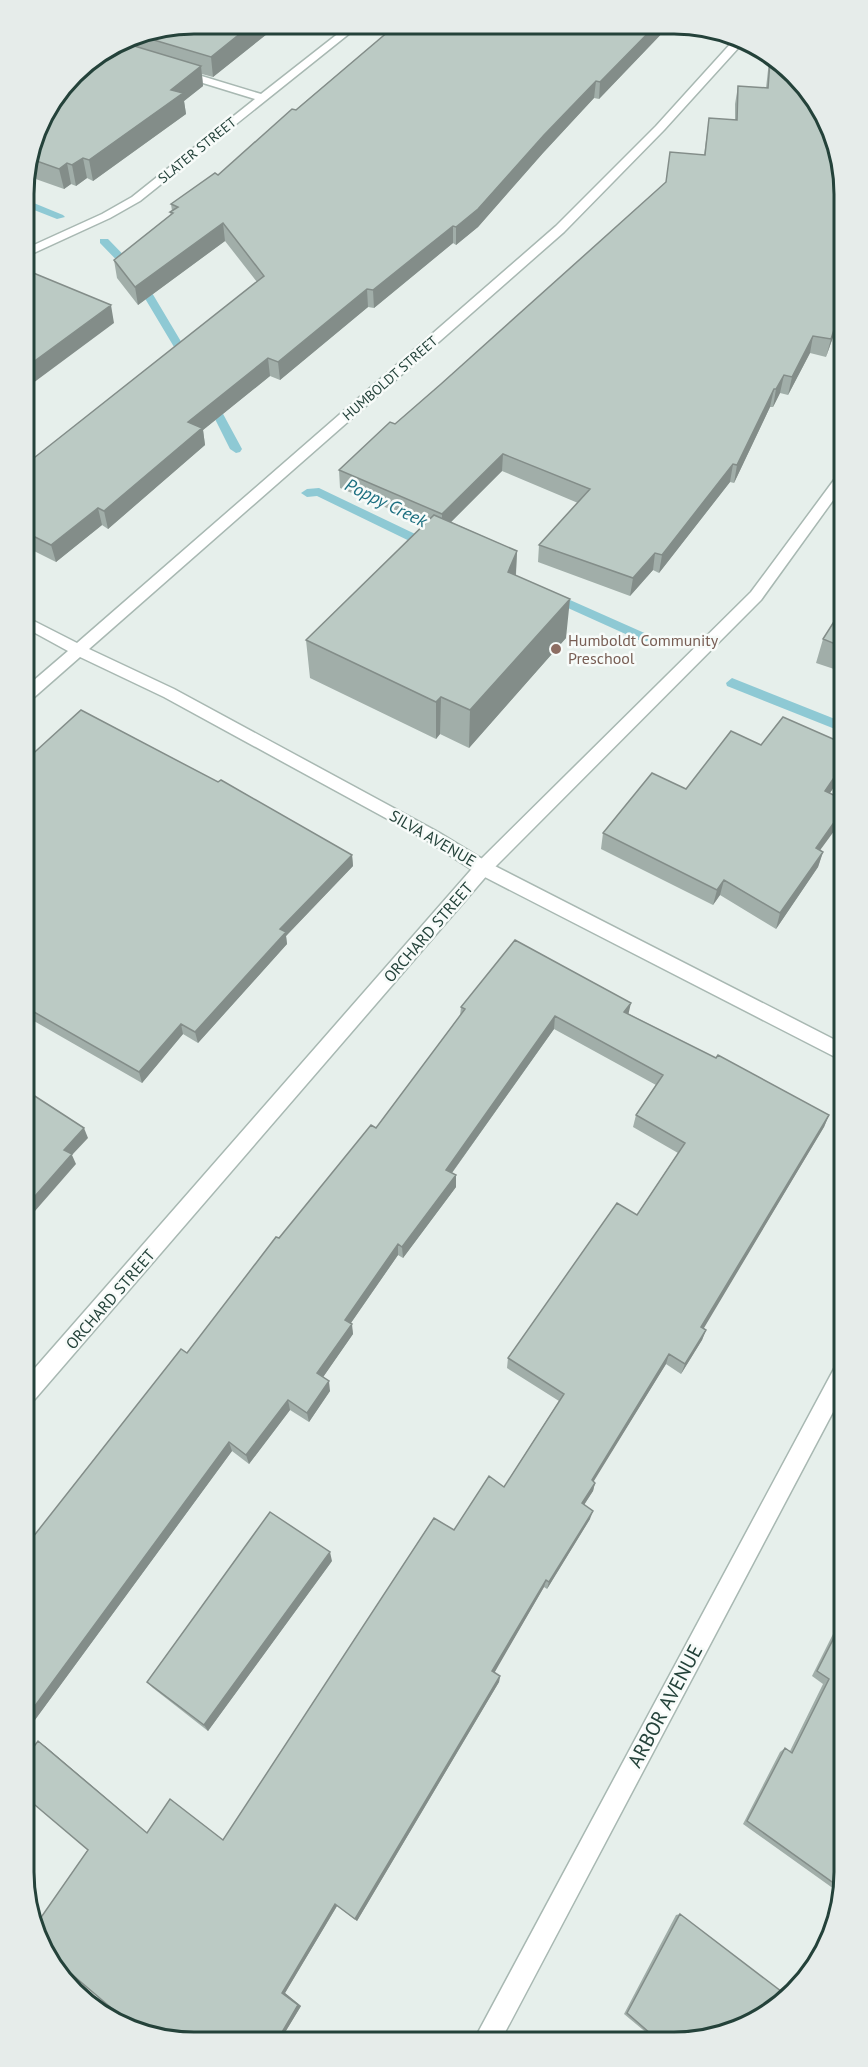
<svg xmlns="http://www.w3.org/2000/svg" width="868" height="2067" viewBox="0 0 868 2067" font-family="'PT Sans',sans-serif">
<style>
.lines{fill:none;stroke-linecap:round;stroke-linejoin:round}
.stream{fill:#8ec9d4;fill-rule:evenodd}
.minor-casing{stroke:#a8b8b2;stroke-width:3}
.tertiary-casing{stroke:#a8b8b2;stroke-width:3}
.minor{fill:#fff;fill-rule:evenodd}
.tertiary{fill:#fff;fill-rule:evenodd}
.wall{fill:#a1aea9}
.shaded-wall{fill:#838d89}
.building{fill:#bbcac4;stroke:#838d89;stroke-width:1.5}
.education-dot{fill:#8d6e63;stroke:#f7fbf9;stroke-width:2}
.labels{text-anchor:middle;stroke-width:5;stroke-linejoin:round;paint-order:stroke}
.far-street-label{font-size:14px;fill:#24423a;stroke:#f7fbf9}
.education-label{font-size:16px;fill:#785e54;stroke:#f7fbf9;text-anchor:start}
.street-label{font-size:16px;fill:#24423a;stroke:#f7fbf9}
.water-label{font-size:18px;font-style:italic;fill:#1c6f80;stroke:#f7fbf9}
.near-street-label{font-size:20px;fill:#24423a;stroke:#f7fbf9}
.rim{fill:none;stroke:#24423a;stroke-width:3}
</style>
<rect width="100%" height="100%" fill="#e6efeb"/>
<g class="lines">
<path class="stream" d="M24,199l39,16 2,2 -8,2 -33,-13z
M100,239h8l31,32 53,89 -1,2h-8l-52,-87 -31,-32z
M210,396l5,3 27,50 -2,3 -4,1 -6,-4 -25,-50z
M319,488l115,55 2,3 -6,4 -4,-1 -109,-53 -10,1 -6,-4 6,-4z
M552,592l97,43 2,3 -2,3h-8l-93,-42v-6z
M732,678l108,43v10l-113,-45 -1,-3z"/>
<defs>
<path id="minor" d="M349,25h11l-220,176 -30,17 -85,39v-8l77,-35 30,-17 123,-98 -78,-24v-4h8l76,23z
M839,479v13l-78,108 -272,273 -454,526 -7,3v-26l449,-513 274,-271 83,-112z
M842,1364v31l-340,643h-27l360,-671z"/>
<path id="tertiary" d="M733,41l8,4 -77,85 -100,102 -475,417 85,40 264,143 51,31 352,180v17l-364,-187 -51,-33 -262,-143 -84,-40 -49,43 -5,2v-15l42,-36 -42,-23v-11l51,26 479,-417 100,-100z"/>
</defs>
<use href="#minor" class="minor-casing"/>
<use href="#tertiary" class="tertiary-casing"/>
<use href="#minor" class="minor"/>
<use href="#tertiary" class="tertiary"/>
</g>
<path class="wall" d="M194,24l78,2v4l-59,47 -11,-3 1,12 -19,15 2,13 -93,67 -6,-3 -11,8 -5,-2 -7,5 -34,-12 -5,4 17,-62 40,-53 47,-29z
M396,25l272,2 -69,72 -5,-1 -51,55 -65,74 -22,18 -3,-2 -79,65 -6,-1 -88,73 -10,-4 -67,54 2,15 -97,84 -6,-4 -46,37 -30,-15 -1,-82 232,-183 -32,-41 -87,64 -21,-27 -3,-18 57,-45 -1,-3 2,-1 -1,-7 47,-29z
M769,61l25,13 45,246 -13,37 -16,-4 -22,42 -8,-2 -7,14h-3l-36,76 -4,-1 -71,91 -6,-3 -23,26 -92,-34 1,-17 39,-42 -76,-32 -51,51 66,29 -1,24 50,63 -97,110 -29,-14 -4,5 -126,-61 -4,-38 119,-116 -85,-36 -1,-18 56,-46 309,-269 5,-37 26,2v-16l3,-18 28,2z
M840,612v59l-24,-8 7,-24z
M840,742v36l-11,16 -9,56 3,2 -5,15 -42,62 -56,-34 -7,10 -112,-56 2,-16 83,-44 75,-44z
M26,760l326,95 1,11 -67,70 1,8 -89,99 -15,-9 -41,49 -115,-66z
M461,1007l168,7 200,101 -5,12 -121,201 3,2 -4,10 -21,34 -15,-10 -73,117 2,2 -2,8 -9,14 6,14 -43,70 -3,-2 -50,85 6,4 -1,6 -142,239 -20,-15 -52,87 16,13 -20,33 -120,1 -73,-190 -43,-104 102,87 76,7 231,-310 50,-43 55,-86 -52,-33 1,-10 129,-143 41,-62 -45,-26 3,-12 20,-30 -102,-56 -102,144 4,2v12l-53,71 -5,-3 -47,68 2,11 -30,43 7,14 -21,31 -19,-12 -41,54 -17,-13 -203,277v-186l158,-189 92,-115 97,-110 84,-112z
M332,1561l-124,170 -55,-43 -6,-6z
M843,1614l1,269 -3,11 -98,-70 37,-72 5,-4 5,3 33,-67 -11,-8z
M680,1914l37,123 -71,1 2,-4 -24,-20 52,-99z"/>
<path class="shaded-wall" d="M252,24h21l-1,2v4l-59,47 -2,-20z
M654,27h14l-69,72 1,-17z
M201,66l2,20 -19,15 2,13 -93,67 -4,-21 82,-70z
M596,81l-2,17 -51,55 -65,74 -22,18v-18z
M83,158l4,20 -11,8 -4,-21z
M67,163l4,21 -7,5 -5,-20z
M28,168l2,9 -5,4z
M223,223l2,18 -87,64 -3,-18z
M453,226v17l-79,65 -1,-18z
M367,289l1,18 -88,73 -2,-18z
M111,305l3,18 -89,66v-21z
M839,315v5l-13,37 5,-18z
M813,336l-3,17 -22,42 4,-18z
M268,358l2,18 -67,54 2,15 -97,84 -4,-18 84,-89z
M784,375l-4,18 -7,14 3,-18z
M774,389l-4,18 -36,76 3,-18z
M503,454l-1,17 -60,60v-17z
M733,464l-3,18 -71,91 3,-18z
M98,508l4,17 -46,37 -5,-17z
M517,551l-2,38 -7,-17z
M655,553l-2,17 -23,26 3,-18z
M570,599l-4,39 -97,110 1,-38z
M441,697l-1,37 -4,5v-37z
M840,769v9l-20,30 5,-17z
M840,814v9l-30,41 6,-16z
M823,852l-5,15 -42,62 4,-16z
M352,855l1,11 -67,70 1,8 -89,99 -3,-11 85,-103z
M724,880l-4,15 -7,10 4,-15z
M631,1003l-3,13 -4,-4z
M555,1016l-1,13 -108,152v-11z
M181,1024l2,10 -41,49 -3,-11z
M829,1115l-5,12 -126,211 3,-11z
M84,1128l4,10 -16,17 4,9 -48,55v-15l36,-54z
M456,1175v12l-53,71 -1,-11z
M398,1244v11l-52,75 -1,-10z
M352,1324l1,10 -34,49 -2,-10z
M706,1330l-4,10 -21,34 4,-10z
M669,1354l-3,10 -77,125 3,-9z
M329,1381l1,10 -21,31 -2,-9z
M288,1400l2,10 -41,54 -3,-9z
M229,1442l3,9 -203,277v-14z
M595,1483l-2,8 -13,20 2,-8z
M593,1511l-3,8 -43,70 2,-7z
M330,1552l2,9 -124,170 -4,-6z
M546,1580l-2,7 -52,90v-6z
M500,1676l-1,6 -142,239 -2,-2z
M38,1741l7,5 107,91 -5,-4z
M335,1904l2,2 -52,87 16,13 -20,33h-3l4,-46z"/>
<path class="building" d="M194,24h58l-41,33 -74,-22z
M396,25l258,2 -54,55 -4,-1 -52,54 -66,74 -22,18 -3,-1 -80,64 -6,-1 -89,73 -10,-4 -80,64 14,6 -98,83 -6,-3 -47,37 -26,-13v-67l239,-189 -41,-53 -88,64 -21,-27 59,-47 -3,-1 8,-5 -7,-3 44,-31 3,2 74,-66 4,1z
M121,42l80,24 -30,24 12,3 -94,67 -6,-2 -11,7 -5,-2 -8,6 -28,-10 11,-40 40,-53z
M770,61l24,13 44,77 1,164 -8,24 -18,-3 -21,41 -8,-2 -8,14h-2l-37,76 -4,-1 -71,91 -7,-2 -22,25 -94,-33 51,-56 -87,-35 -61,60 -103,-44 51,-48 5,2 46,-40 225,-202 4,-30 35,3 4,-37 28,2 1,-34 30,2z
M31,272l80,33 -86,63v-92z
M434,515l83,36 -9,21 62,27 -100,111 -29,-13 -5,5 -130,-62z
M840,612v34l-17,-7z
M81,710l137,72 3,-2 131,75 -72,74 6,3 -91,100 -14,-8 -42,48 -112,-64 -1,-248z
M783,717l57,25v27l-15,22 15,7v16l-24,34 7,4 -43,61 -56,-33 -7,10 -114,-57 49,-60 34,16 45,-58 30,14z
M515,940l116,63 -7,9 92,46 2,-3 111,60 -128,212 5,3 -21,34 -16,-10 -77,126 3,3 -13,20 11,8 -44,71 -3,-2 -54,91 8,5 -145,243 -20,-15 -53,89 16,12 -20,34 -117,1 -32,-17 -74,-63 -20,-34 53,-76 -59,-50v-47l9,-12 109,92 23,-34 53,41 211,-322 20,12 35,-54 15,11 60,-93 -56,-36 109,-155 20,12 48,-72 -49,-28 27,-40 -108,-59 -109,154 10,5 -54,72 -4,-3 -53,76 7,4 -35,49 12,8 -22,32 -19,-13 -42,55 -17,-13 -200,272v-172l152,-193 6,4 89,-116 3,1 92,-113 5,3 89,-119 -4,-2z
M27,1091l57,37 -20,22 8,4 -44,50z
M270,1512l60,40 -126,173 -57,-43z
M843,1620l1,263 -2,6 -95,-68 38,-73 7,5 37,-74 -12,-8z
M680,1914l106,81 -69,42 -67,1 1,-4 -24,-21z"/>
<circle class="education-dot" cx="556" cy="649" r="6"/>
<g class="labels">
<g class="far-street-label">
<text transform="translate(197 150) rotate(-39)" y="5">SLATER STREET</text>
<text transform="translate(390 378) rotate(-41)" y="5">HUMBOLDT STREET</text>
</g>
<g class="education-label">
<text x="568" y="646">Humboldt Community<tspan x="568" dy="18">Preschool</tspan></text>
</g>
<g class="street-label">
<text transform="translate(433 838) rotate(30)" y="6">SILVA AVENUE</text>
<text transform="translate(428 932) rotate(-49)" y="6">ORCHARD STREET</text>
<text transform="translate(110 1299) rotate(-49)" y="6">ORCHARD STREET</text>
</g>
<g class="water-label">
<text transform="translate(386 503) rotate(26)" y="6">Poppy Creek</text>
</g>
<g class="near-street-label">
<text transform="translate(665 1706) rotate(-62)" y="7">ARBOR AVENUE</text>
</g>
</g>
<path d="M0 0H868V2067H0ZM194 34H674A160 160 0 0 1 834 194V1872A160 160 0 0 1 674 2032H194A160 160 0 0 1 34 1872V194A160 160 0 0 1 194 34Z" fill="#e6ecea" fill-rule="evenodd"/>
<path class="rim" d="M194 34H674A160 160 0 0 1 834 194V1872A160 160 0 0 1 674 2032H194A160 160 0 0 1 34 1872V194A160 160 0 0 1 194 34Z"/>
</svg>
